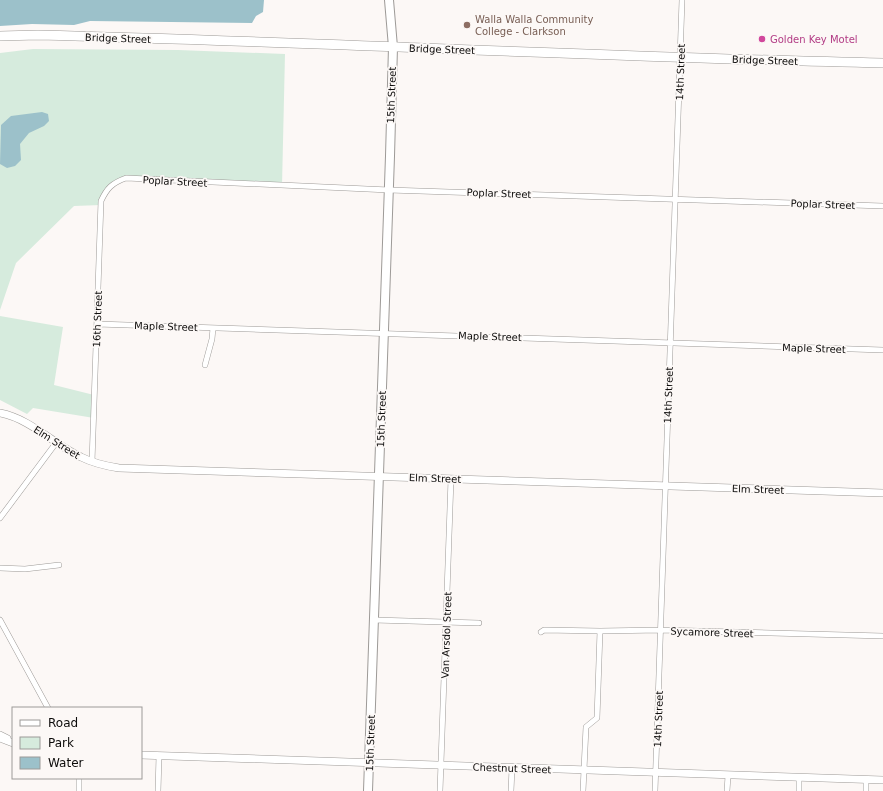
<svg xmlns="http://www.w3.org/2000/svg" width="883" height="791" viewBox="0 0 883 791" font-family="'DejaVu Sans',sans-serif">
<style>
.green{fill:#d6ebdd}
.water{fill:#9cc1ca}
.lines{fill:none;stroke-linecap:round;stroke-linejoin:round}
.street-casing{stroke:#9d9a97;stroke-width:6}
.secondary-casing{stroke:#9d9a97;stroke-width:8}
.primary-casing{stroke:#9d9a97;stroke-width:10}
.highway-casing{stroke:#9d9a97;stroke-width:10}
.street{stroke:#fff;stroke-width:5}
.secondary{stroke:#fff;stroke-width:7}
.primary{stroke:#fff;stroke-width:8}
.highway{stroke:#fff;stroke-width:9}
.education-dot{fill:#8d6e63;stroke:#fcf8f6;stroke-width:1.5}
.hotel-dot{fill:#d1479c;stroke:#fcf8f6;stroke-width:1.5}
.labels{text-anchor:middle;stroke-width:3.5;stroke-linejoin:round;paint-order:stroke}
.education-label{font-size:10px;fill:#785e54;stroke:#fcf8f6;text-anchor:start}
.street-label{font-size:10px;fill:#0d0c0b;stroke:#fcf8f6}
.hotel-label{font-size:10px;fill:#b23c85;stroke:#fcf8f6;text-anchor:start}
</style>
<rect width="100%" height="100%" fill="#fcf8f6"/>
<path class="green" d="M33,49l145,1 107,4 -3,132 -156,-8 -21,13 -4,14 -27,1 -58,57 -16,47v-257z
M0,316l63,11 -9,58 40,10v23l-61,-10 -6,6 -27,-14z"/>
<path class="water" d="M0,0h264l-1,12 -7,4 -4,7 -162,-2 -16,4 -42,-1 -32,2z
M42,112l6,2 1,7 -5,5 -15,7 -9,11 1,16 -6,6 -8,2 -7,-4 1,-39 10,-9z"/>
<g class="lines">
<defs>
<path id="street" d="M97,324l786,26
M205,365l7,-26 1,-11
M92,462l9,-261c6,-13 11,-18 25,-23l263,12 494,16
M0,518l56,-75
M0,568l25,1 34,-4
M0,620l48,88
M374,620l105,3
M541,632l3,-2 56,1 61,-1 222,6
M0,734l8,4
M79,791v-13
M158,791l1,-35
M440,791l11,-312
M511,791l1,-23
M583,791l3,-64 11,-9 3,-87
M655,791l27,-791
M727,791l1,-15
M799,791v-13
M866,791v-11"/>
<path id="secondary" d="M0,413c31,6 53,31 81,44 12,6 25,9 38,11l764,25
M0,738l13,5
M141,755l742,25"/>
<path id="primary" d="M368,791l22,-635 3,-109 -4,-47"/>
<path id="highway" d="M0,36l38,-1c282,7 563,22 845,28"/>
</defs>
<use href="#street" class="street-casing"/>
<use href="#secondary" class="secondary-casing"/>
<use href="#primary" class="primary-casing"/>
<use href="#highway" class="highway-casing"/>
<use href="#street" class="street"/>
<use href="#secondary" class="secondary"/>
<use href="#primary" class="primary"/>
<use href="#highway" class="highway"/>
</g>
<circle class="education-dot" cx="467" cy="25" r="4"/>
<circle class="hotel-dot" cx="762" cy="39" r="4"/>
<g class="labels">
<g class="education-label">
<text x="475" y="23">Walla Walla Community<tspan x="475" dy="12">College - Clarkson</tspan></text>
</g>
<g class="street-label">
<text transform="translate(118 38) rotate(2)" y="4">Bridge Street</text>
<text transform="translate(442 49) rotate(2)" y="4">Bridge Street</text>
<text transform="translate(765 60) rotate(2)" y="4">Bridge Street</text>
<text transform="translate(680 72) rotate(-88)" y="4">14th Street</text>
<text transform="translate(391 95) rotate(-88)" y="4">15th Street</text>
<text transform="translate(175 181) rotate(3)" y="4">Poplar Street</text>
<text transform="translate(499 193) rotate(2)" y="4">Poplar Street</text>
<text transform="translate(823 204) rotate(2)" y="4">Poplar Street</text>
<text transform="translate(97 319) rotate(-88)" y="4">16th Street</text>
<text transform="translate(166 326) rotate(2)" y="4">Maple Street</text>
<text transform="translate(490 336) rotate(2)" y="4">Maple Street</text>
<text transform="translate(814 348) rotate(2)" y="4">Maple Street</text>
<text transform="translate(668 395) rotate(-88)" y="4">14th Street</text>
<text transform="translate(381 419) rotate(-88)" y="4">15th Street</text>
<text transform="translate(57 442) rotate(32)" y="4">Elm Street</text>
<text transform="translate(435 478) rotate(2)" y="4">Elm Street</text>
<text transform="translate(758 489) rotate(2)" y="4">Elm Street</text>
<text transform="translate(712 632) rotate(2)" y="4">Sycamore Street</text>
<text transform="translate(446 635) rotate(-88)" y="4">Van Arsdol Street</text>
<text transform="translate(658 719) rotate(-88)" y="4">14th Street</text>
<text transform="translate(370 743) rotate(-88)" y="4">15th Street</text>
<text transform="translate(512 768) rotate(2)" y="4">Chestnut Street</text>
</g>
<g class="hotel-label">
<text x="770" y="43">Golden Key Motel</text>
</g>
</g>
<rect x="12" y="707" width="130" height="72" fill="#fcf8f6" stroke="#9c9a98"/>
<rect x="20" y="720" width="20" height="6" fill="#ffffff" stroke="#9c9a98"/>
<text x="48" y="727" font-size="12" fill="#0d0c0b">Road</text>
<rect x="20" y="737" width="20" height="12" fill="#d6ebdd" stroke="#9c9a98"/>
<text x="48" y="747" font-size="12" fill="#0d0c0b">Park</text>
<rect x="20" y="757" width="20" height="12" fill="#9cc1ca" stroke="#9c9a98"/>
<text x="48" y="767" font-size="12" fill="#0d0c0b">Water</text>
</svg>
